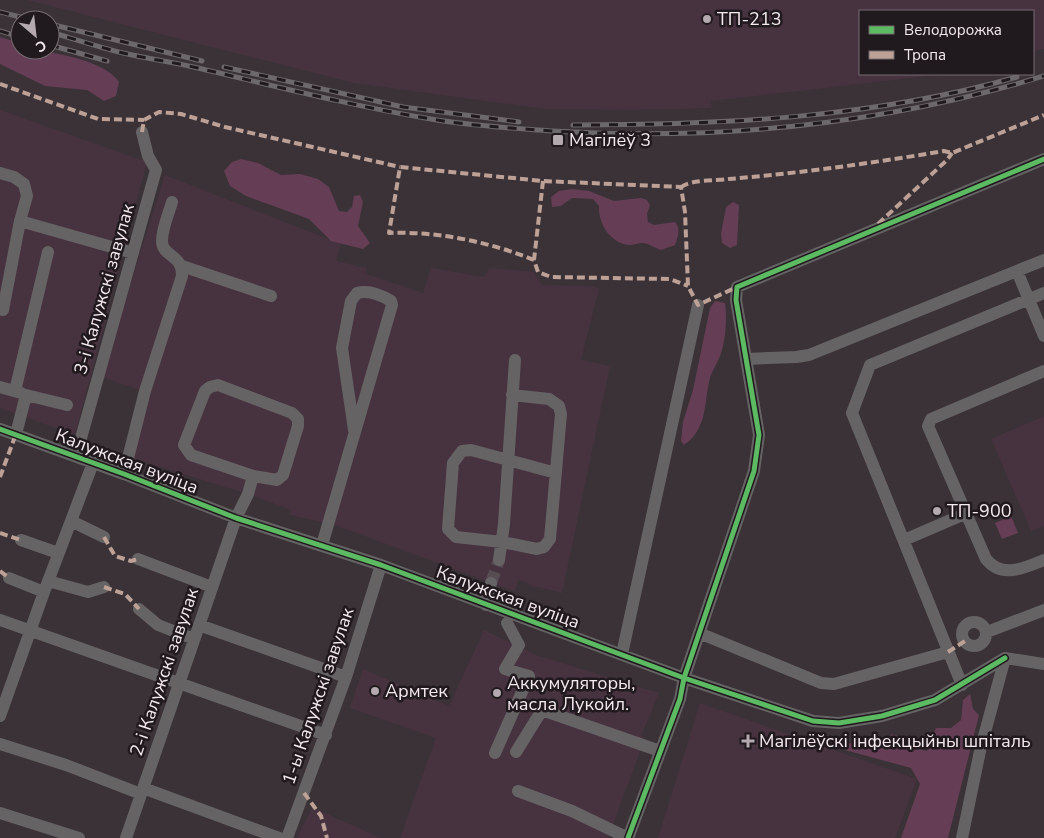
<svg xmlns="http://www.w3.org/2000/svg" width="1044" height="838" viewBox="0 0 1044 838" font-family="'Nunito Sans',sans-serif">
<style>
.built{fill:#47333f}
.green{fill:#653e56}
.lines{fill:none;stroke-linecap:round;stroke-linejoin:round}
.minor-tunnel{stroke:#564d52;stroke-width:12;stroke-dasharray:12 6;stroke-linecap:butt}
.minor{stroke:#666365;stroke-width:12}
.rail-casing{stroke:#6d686b;stroke-width:5}
.rail{stroke:#20191d;stroke-width:3;stroke-dasharray:9;stroke-linecap:butt}
.quiet{stroke:#bda197;stroke-width:4;stroke-dasharray:8 4;stroke-linecap:butt}
.cycleway-casing{stroke:#20191d;stroke-width:8}
.cycleway{stroke:#5cba63;stroke-width:5}
.poi-dot{fill:#b3a9ae;stroke:#20191d;stroke-width:2}
.labels{text-anchor:middle;stroke-width:5;stroke-linejoin:round;paint-order:stroke}
.poi-label{font-size:18px;fill:#f4e9ef;stroke:#20191d;text-anchor:start}
.street-label{font-size:18px;fill:#f4e9ef;stroke:#20191d}
</style>
<rect width="100%" height="100%" fill="#3a3236"/>
<path class="built" d="M27,0h1017v49l-11,2v-40h-173v63l77,1 -226,26 1,7 -85,2 -81,-1 -192,-26z
M0,110l147,52 -72,273 -75,-27z
M165,175l176,69 -5,17 30,7v6l57,19 8,-25 53,9 6,-9 44,4 8,13 48,1 9,3 -18,71 29,6 -48,227 -33,-8v-2l-11,-3 -3,11 -18,-6 -162,-60 -45,-10 1,-5 -43,-16 -117,-36 18,-65 -48,-16z
M1044,416v110l-13,5 -40,-92z
M484,630l52,25 123,38 -18,43 4,2 -37,100h-208l36,-100 -86,-30 13,-39 86,37z
M700,703l217,76 -22,59h-237z
M312,807l69,31h-84z"/>
<path class="green" d="M0,37l20,6v7c26,0 84,9 99,32l-3,14 -12,5 -17,-11 -42,-4 -45,-22z
M241,159l17,4 23,12 19,-1 18,5 11,8 10,24 8,1 5,-5 2,-11 6,-1 3,7 -5,24 12,17 -7,6 -32,-8 -22,-22 -63,-23 -16,-10 -6,-15 8,-9z
M572,189l17,2 25,10 27,-3 6,2 3,5 -3,9 1,8 6,3 21,-3c6,7 3,15 0,23l-14,5c-6,-2 -13,-7 -19,-7 -4,0 -8,2 -12,2 -19,-1 -32,-21 -31,-39l-6,-7 -21,-1 -11,8 -9,1 -1,-10 8,-6z
M733,202l6,3 -2,40 -7,3 -8,-5 -1,-9 5,-27z
M715,301l10,2c2,15 1,35 -4,50 -3,10 -10,18 -12,29 -5,23 -2,47 -25,63l-3,-4 2,-19 10,-32 17,-82z
M1011,516l7,17 -16,6 -7,-16z
M970,694l3,15 6,6 -31,123h-47l19,-54 -9,-16 -66,-18v-5c12,-6 32,-2 43,3l5,-5 -2,-9 21,6 8,9 7,2 9,-23h15l10,-8 2,-20z"/>
<g class="lines">
<path class="minor-tunnel" d="M491,583l8,-23"/>
<path class="minor" d="M0,173l14,4 10,7 3,12 -7,25 -17,89
M20,221l113,32
M182,266l89,30
M1017,271l27,65
M746,359l50,-2 13,-2 235,-95
M1044,371l-113,48 -3,7 58,133c16,20 38,9 58,1
M218,385l74,28 6,6v7l-15,49 -6,5 -24,-4 -62,-21 -7,-10 21,-54 5,-4z
M0,387l21,6
M15,391l33,-139
M512,395l37,4 10,7 2,8 -11,125 -6,8 -7,2 -35,-7 -46,-5 -8,-8 5,-66 9,-12 9,-1 85,23
M0,429l124,45 112,44 145,47 303,113 129,43 26,2 43,-7 53,-16 70,-42
M16,434l10,-39 41,10
M76,456l80,-286 -8,-14 -6,-24
M124,474l21,-83 37,-115c1,-22 -20,-19 -20,-35 0,-13 7,-28 10,-39
M71,521l33,16
M21,540l37,13
M904,540l63,-27
M322,545l70,-240 -1,-4c-10,-6 -23,-11 -34,-8l-6,8 -9,47 12,82
M138,559l74,28
M499,560l5,-36 11,-164
M9,578l35,14
M48,581l40,11 16,-5
M486,605l5,-22
M139,609l19,16 36,14
M0,620l326,115
M962 634a12 12 0 1 1 24 0a12 12 0 1 1-24 0Z
M199,625l147,52
M987,632l57,-22
M699,633l122,50 13,1 114,-32
M622,654l76,-349
M1005,658l39,6
M962,685l-110,-272 18,-48 174,-72
M0,716l44,-124 49,-129
M0,744l66,21 75,29
M516,752l26,-42 118,41
M495,753l34,-77 -24,-7 14,-24 -12,-22
M143,788l136,50
M518,791l54,20 56,27
M0,813l79,25
M126,838l110,-320 12,-24 5,-18
M287,838l59,-161 35,-112
M628,838l52,-139 4,-21 70,-207 5,-36 -23,-135 1,-13 307,-128
M962,838l18,-87 25,-93"/>
<defs>
<path id="rail" d="M0,12l32,8
M50,24l152,37
M0,31l20,6
M50,32c24,7 49,15 73,21 25,6 50,9 75,15 77,18 154,38 233,51 40,7 81,9 121,12 166,10 333,-7 492,-55
M50,45l57,16
M224,67l179,40 116,15
M573,125c150,0 299,-7 444,-48"/>
</defs>
<use href="#rail" class="rail-casing"/>
<use href="#rail" class="rail"/>
<path class="quiet" d="M0,84l98,35 46,1
M142,132l2,-12 15,-8 22,2 44,13 175,40
M543,181l-9,79 4,12 13,5 119,2 18,7
M681,187c11,-8 34,-6 48,-8 72,-6 144,-16 215,-28l8,2 92,-38
M878,224l69,-64 5,-7
M534,260c-44,-18 -97,-29 -145,-27l11,-66 143,14 138,6 4,25 3,74 10,19 39,-18
M0,477l16,-43
M0,533l21,7
M104,537l11,19 16,5 7,-2
M0,571l9,7
M104,587l21,7 14,15
M948,652l17,-11
M304,793l17,23 6,22"/>
<defs>
<path id="cycleway" d="M0,429l124,45 112,44 145,47 303,113 129,43 26,2 43,-7 53,-16 70,-42
M628,838l52,-139 4,-21 70,-207 5,-36 -23,-135 1,-13 307,-128"/>
</defs>
<use href="#cycleway" class="cycleway-casing"/>
<use href="#cycleway" class="cycleway"/>
</g>
<g class="poi-dot">
<circle cx="707" cy="19" r="5"/>
<rect x="552" y="134" width="12" height="12" rx="2.5"/>
<circle cx="937" cy="511" r="5"/>
<circle cx="375" cy="691" r="5"/>
<circle cx="497" cy="693" r="5"/>
<path d="M745.5 733.5h5v5h5v5h-5v5h-5v-5h-5v-5h5z"/>
</g>
<g class="labels">
<g class="poi-label">
<text x="717" y="25">ТП-213</text>
<text x="569" y="146">Магілёў 3</text>
<text x="947" y="517">ТП-900</text>
<text x="507" y="689">Аккумуляторы,<tspan x="507" dy="21">масла Лукойл.</tspan></text>
<text x="385" y="697">Армтек</text>
<text x="759" y="747">Магілёўскі інфекцыйны шпіталь</text>
</g>
<g class="street-label">
<text transform="translate(104 289) rotate(-74)" y="6">3-і Калужскі завулак</text>
<text transform="translate(127 461) rotate(21)" y="6">Калужская вуліца</text>
<text transform="translate(508 597) rotate(20)" y="6">Калужская вуліца</text>
<text transform="translate(164 672) rotate(-71)" y="6">2-і Калужскі завулак</text>
<text transform="translate(318 696) rotate(-71)" y="6">1-ы Калужскі завулак</text>
</g>
</g>
<rect x="859" y="10" width="175" height="65" fill="#20191d" stroke="#756c71"/>
<rect x="869" y="26" width="25" height="8" fill="#5cba63" stroke="#756c71"/>
<text x="904" y="35" font-size="15" fill="#f4e9ef">Велодорожка</text>
<rect x="869" y="51" width="25" height="8" fill="#bda197" stroke="#756c71"/>
<text x="904" y="60" font-size="15" fill="#f4e9ef">Тропа</text>
<g transform="translate(35 35) rotate(152)"><circle r="24" fill="#20191d" stroke="#756c71"/>
<path d="M0-4L9 19L0 12L-9 19Z" fill="#b3a9ae"/>
<text y="-8" font-size="14" font-weight="bold" text-anchor="middle" fill="#f4e9ef">С</text>
</g>
</svg>
